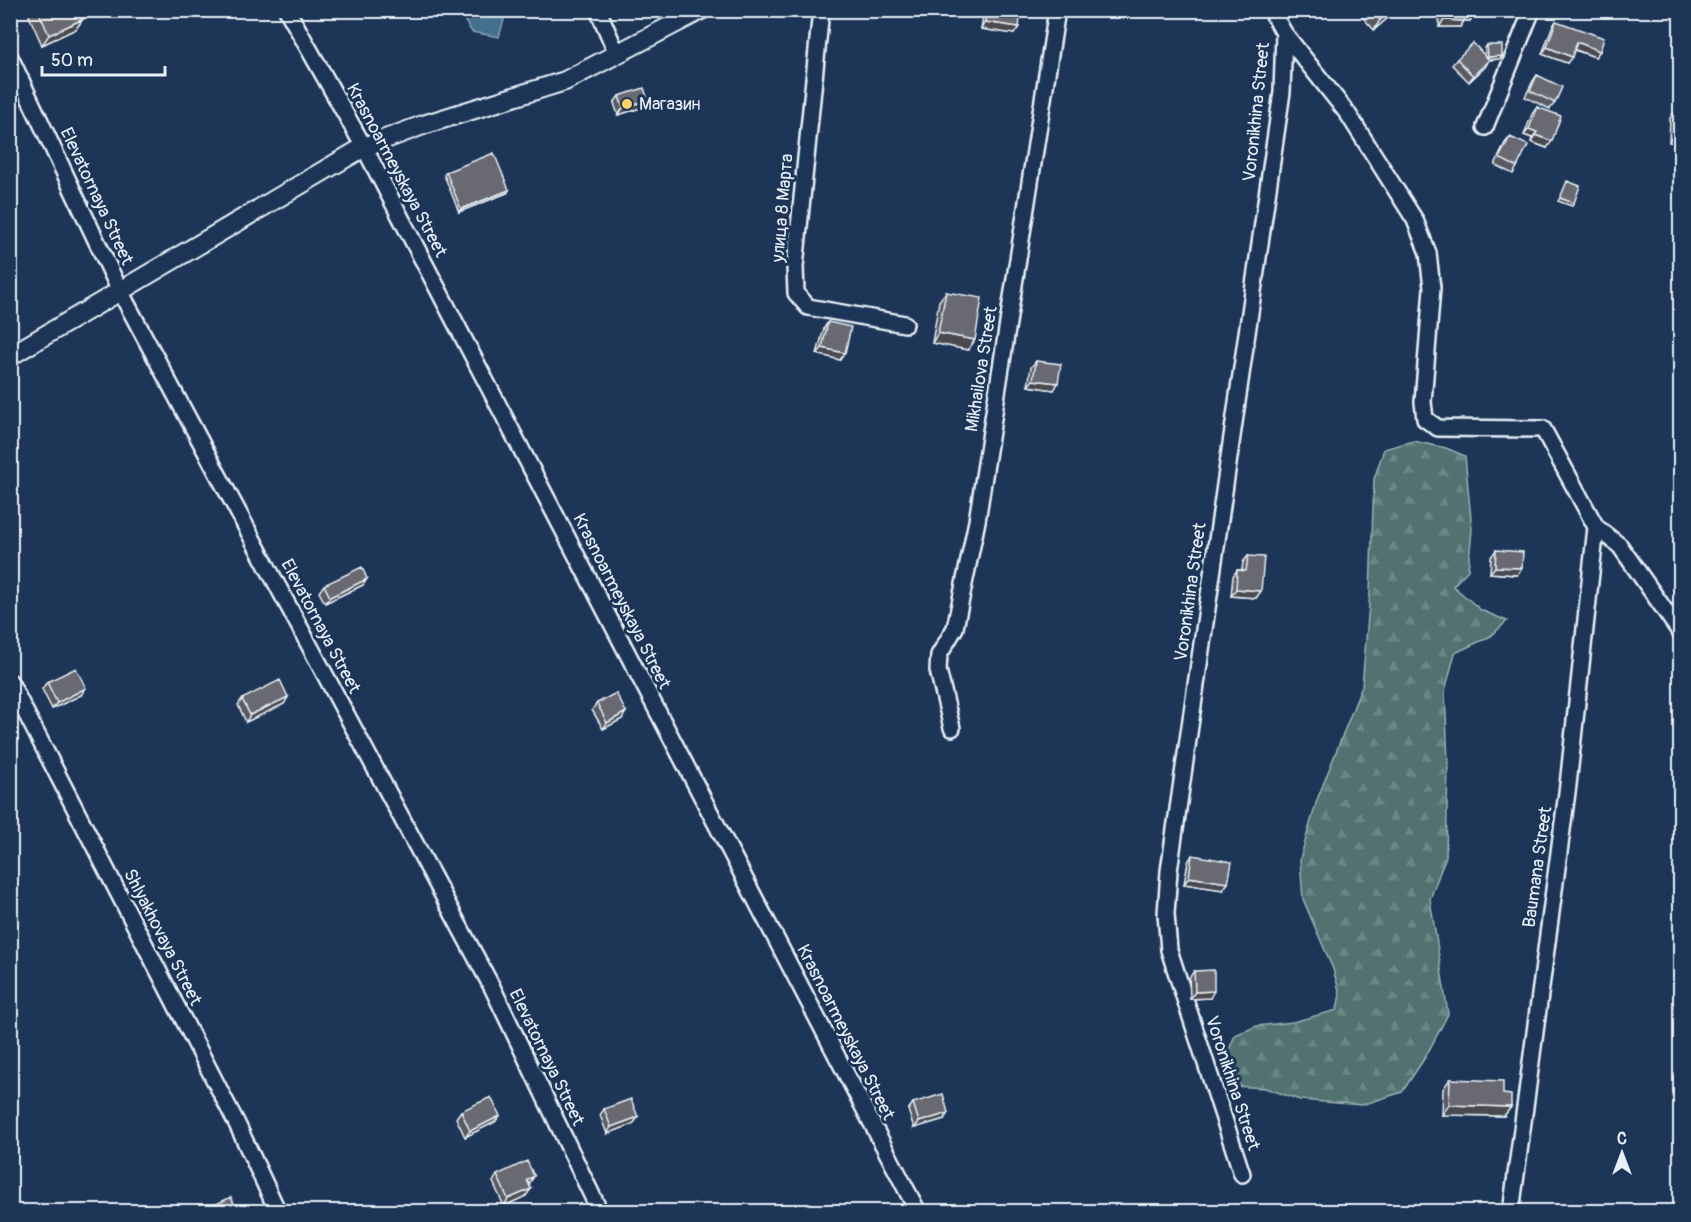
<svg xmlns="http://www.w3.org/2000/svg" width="1691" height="1222" viewBox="0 0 1691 1222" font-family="Pangolin,sans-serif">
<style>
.forest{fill:url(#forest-firs);stroke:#9cb2b4;stroke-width:1.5}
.water{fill:#456f8d;stroke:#86a3b8;stroke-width:1.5}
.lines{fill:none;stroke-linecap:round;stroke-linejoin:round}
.minor-casing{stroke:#e8f1f8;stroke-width:20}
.tertiary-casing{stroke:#e8f1f8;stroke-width:22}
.minor{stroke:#1d3557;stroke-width:15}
.tertiary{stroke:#1d3557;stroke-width:18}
.wall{fill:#5a5a62;stroke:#e8f1f8;stroke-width:1.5}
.shaded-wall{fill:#4a4a50;stroke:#e8f1f8;stroke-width:1.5}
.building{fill:#696972;stroke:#e8f1f8;stroke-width:1.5}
.poi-dot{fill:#ffd166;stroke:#1d3557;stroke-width:2}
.labels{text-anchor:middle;stroke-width:6;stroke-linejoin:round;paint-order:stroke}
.poi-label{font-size:18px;fill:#e8f1f8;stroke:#1d3557;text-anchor:start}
.street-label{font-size:18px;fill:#e8f1f8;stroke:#1d3557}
</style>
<defs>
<pattern id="forest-firs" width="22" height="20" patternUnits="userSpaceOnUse" patternTransform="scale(1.5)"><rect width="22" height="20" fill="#517271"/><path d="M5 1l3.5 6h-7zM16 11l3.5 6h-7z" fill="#6a8786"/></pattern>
</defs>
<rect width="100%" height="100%" fill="#1d3557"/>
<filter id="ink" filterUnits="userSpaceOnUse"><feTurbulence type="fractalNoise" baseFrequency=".0167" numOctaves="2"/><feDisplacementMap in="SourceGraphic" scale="12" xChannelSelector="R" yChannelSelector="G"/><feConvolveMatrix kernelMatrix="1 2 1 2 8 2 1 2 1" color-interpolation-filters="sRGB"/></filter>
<g filter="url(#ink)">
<path class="forest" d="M1413,441l33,7 19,8 7,74 -4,40 -15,16 28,24 26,11 -16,15 -36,17 -10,38 3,72 -2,93 -16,43 18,115 -22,42 -24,36 -40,13 -62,-5 -35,-12 -31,-2 -9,-12 2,-19 8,-20 22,-9 36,-4 44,-12 3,-16 -7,-25 -30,-70 -3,-40 17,-59 45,-114 8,-93 4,-114 10,-30z"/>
<path class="water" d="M458,11h44l3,5 -6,21 -27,-5z"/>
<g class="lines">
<defs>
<path id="minor" d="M287,10l77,137 554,1065
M598,10l19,44
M821,10l-26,257 1,26 12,14 97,17
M1284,33l64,81 67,106 13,33 4,35 -9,114 2,17 13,9 105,1 53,98 24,19 60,86
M10,57l110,234 373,698 107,223
M1485,127l47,-117
M10,682l227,442 41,88
M952,728l-14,-58 1,-15 16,-27 22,-107 80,-511
M1242,1174l-73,-224 -3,-36 3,-43 113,-779 2,-59 -13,-23
M1511,1212l57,-427 28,-258"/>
<path id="tertiary" d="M10,356l354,-209 59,-22 142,-44 136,-71"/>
</defs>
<use href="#minor" class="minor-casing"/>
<use href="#tertiary" class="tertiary-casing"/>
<use href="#minor" class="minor"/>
<use href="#tertiary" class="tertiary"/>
</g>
<path class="wall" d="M32,10h47l4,9 -7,10 -34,16 -13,-29z
M984,10h37l-7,24 -33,-5z
M1356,10h37l-3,6 -16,14z
M1440,10h34v4l-4,7h-6l-4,6h-21z
M1556,21l44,30 -5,6 -21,-7 -7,13 -25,-9 10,-27z
M1487,45l15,11 -2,3 -11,1 -4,7 -16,15 -17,-17 5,-6 28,-3v-8z
M1537,75l18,28 -5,6 -25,-12 8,-16z
M619,96l25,11 -26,8 -4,-12z
M1537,107l10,41 -16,-6 1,-4 -8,-3 8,-21z
M1675,111l5,1v31l-11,-1 1,-24z
M1510,137l7,30 -4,7 -18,-9 10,-22z
M446,172l61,21 -48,19 -15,-37z
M946,292l29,48 -7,10 -36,-7 7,-42z
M828,322l12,38 -23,-6 7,-26z
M1036,361l22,22 -4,7 -26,-4 3,-19z
M1496,550l21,25 -27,-2 1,-16z
M1248,556l13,35 -5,7 -25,-2 2,-20 4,-6h5l1,-8z
M324,585h39l-38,18 -6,-11z
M47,682l34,13 -29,14 -10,-20z
M288,697l-4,7 -38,18 -8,-17 4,-6z
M597,703l25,16 -19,10 -11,-19z
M1192,855l31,35 -39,-6 4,-22z
M1194,971l16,27 -20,1 -1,-21z
M1450,1079l61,28 -7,9 -62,-1 1,-26z
M913,1103l31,16 -30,9 -6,-18z
M604,1109l34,8 -5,7 -26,10 -7,-19z
M461,1111l34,11 -30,15 -9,-19z
M497,1175l37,1 -5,8 -3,12 -22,10 -11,-24z
M214,1205l24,7h-28z"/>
<path class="shaded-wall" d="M1391,10h2l-3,6 -16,14 6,-10z
M1465,14h9l-4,7 -10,-1z
M83,19l-7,10 -34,16 7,-10z
M1444,20l20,1 -4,6h-21z
M985,22l34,5 -5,7 -33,-5z
M1577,42l23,9 -5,6 -22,-8z
M1547,47l25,10 -5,6 -25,-9z
M1502,56l-2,3 -15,1 3,-3z
M1489,60l-4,7 -16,15 4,-6z
M648,100l-4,7 -26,8 5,-7z
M1529,129l8,3 -5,6 -8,-3z
M1535,135l17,6 -5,7 -16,-6z
M1673,135l7,1v7l-11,-1z
M509,190l-2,3 -48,19 2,-3z
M1560,198l14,5 -2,3 -14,-5z
M938,333l37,7 -7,10 -36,-7z
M822,348l23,5 -5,7 -23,-6z
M1033,380l25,3 -4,7 -26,-4z
M1495,567l27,1 -5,7 -27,-2z
M367,579l-4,6 -38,18 5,-6z
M1236,589l25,2 -5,7 -25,-2z
M86,688l-5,7 -29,14 5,-6z
M288,697l-4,7 -38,18 4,-7z
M626,712l-4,7 -19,10 4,-6z
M1189,877l39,6 -5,7 -39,-6z
M1214,991l-4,7 -20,1 5,-7z
M1449,1105l62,2 -7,9 -62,-1z
M948,1113l-4,6 -30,9 5,-6z
M500,1116l-5,6 -30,15 5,-6z
M638,1117l-5,7 -26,10 4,-7z
M534,1176l-4,7 -8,4 5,-7z
M531,1189l-5,7 -22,10 4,-7z"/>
<path class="building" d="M38,10h41l4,9 -34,16z
M987,10h34l-2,17 -34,-5z
M1372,10h19l-11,10z
M1444,10h30v4h-9l-1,7 -20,-1z
M1556,21l48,17 -4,13 -23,-9 -5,15 -25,-10z
M1473,43l16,17 -16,16 -16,-17z
M1487,45h15v11l-14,1z
M1537,75l25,12 -7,16 -25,-12z
M644,88l4,12 -25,8 -4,-12z
M1537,107l24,9 -9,25 -17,-6 2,-3 -8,-3z
M1675,111l5,1v24l-7,-1z
M1510,137l18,8 -11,22 -18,-9z
M494,153l15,37 -48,19 -15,-37z
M1567,181l13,5 -6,17 -14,-5z
M946,292l36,6 -7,42 -37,-7z
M828,322l23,5 -6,26 -23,-5z
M1036,361l25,3 -3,19 -25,-3z
M1496,550l27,2 -1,16 -27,-1z
M1248,556l16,1 -3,34 -25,-2 1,-19 9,1z
M362,567l5,12 -37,18 -6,-12z
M76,668l10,20 -29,15 -10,-21z
M280,680l8,17 -38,18 -8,-16z
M616,693l10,19 -19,11 -10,-20z
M1192,855l40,7 -4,21 -39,-6z
M1214,970v21l-19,1 -1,-21z
M1450,1079l53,2v13l8,1v12l-62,-2z
M943,1094l5,19 -29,9 -6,-19z
M491,1097l9,19 -30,15 -9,-20z
M631,1099l7,18 -27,10 -7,-18z
M527,1161l7,15 -7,4 4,9 -23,10 -11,-24z
M231,1197l7,15h-21l-3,-7z"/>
</g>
<circle class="poi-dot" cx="627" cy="104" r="6"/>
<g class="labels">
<g class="poi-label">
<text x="639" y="110">Магазин</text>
</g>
<g class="street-label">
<text transform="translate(1256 112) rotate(-84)" y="6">Voronikhina Street</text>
<text transform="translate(397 170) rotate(62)" y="6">Krasnoarmeyskaya Street</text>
<text transform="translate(97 196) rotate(65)" y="6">Elevatornaya Street</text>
<text transform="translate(782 208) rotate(-85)" y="6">улица 8 Марта</text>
<text transform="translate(981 369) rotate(-81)" y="6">Mikhailova Street</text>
<text transform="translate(1190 592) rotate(-82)" y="6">Voronikhina Street</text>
<text transform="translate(622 601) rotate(63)" y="6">Krasnoarmeyskaya Street</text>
<text transform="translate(321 626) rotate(62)" y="6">Elevatornaya Street</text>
<text transform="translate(1537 867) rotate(-82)" y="6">Baumana Street</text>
<text transform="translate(163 937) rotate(63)" y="6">Shlyakhovaya Street</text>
<text transform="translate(846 1032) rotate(63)" y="6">Krasnoarmeyskaya Street</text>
<text transform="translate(547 1057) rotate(64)" y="6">Elevatornaya Street</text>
<text transform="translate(1233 1083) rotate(72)" y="6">Voronikhina Street</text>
</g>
</g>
<rect width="1691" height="1222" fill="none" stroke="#1d3557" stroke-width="36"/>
<rect x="18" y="18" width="1655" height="1186" fill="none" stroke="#e8f1f8" stroke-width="2" filter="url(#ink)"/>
<g transform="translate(1622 1153)" stroke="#1d3557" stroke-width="4.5" paint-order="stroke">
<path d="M0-4.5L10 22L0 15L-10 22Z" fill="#e8f1f8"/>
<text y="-9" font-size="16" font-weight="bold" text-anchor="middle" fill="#e8f1f8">С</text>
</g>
<path d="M42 66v9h123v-9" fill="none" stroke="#e8f1f8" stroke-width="3"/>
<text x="51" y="66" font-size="18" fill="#e8f1f8" stroke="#1d3557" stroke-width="4.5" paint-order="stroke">50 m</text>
</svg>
